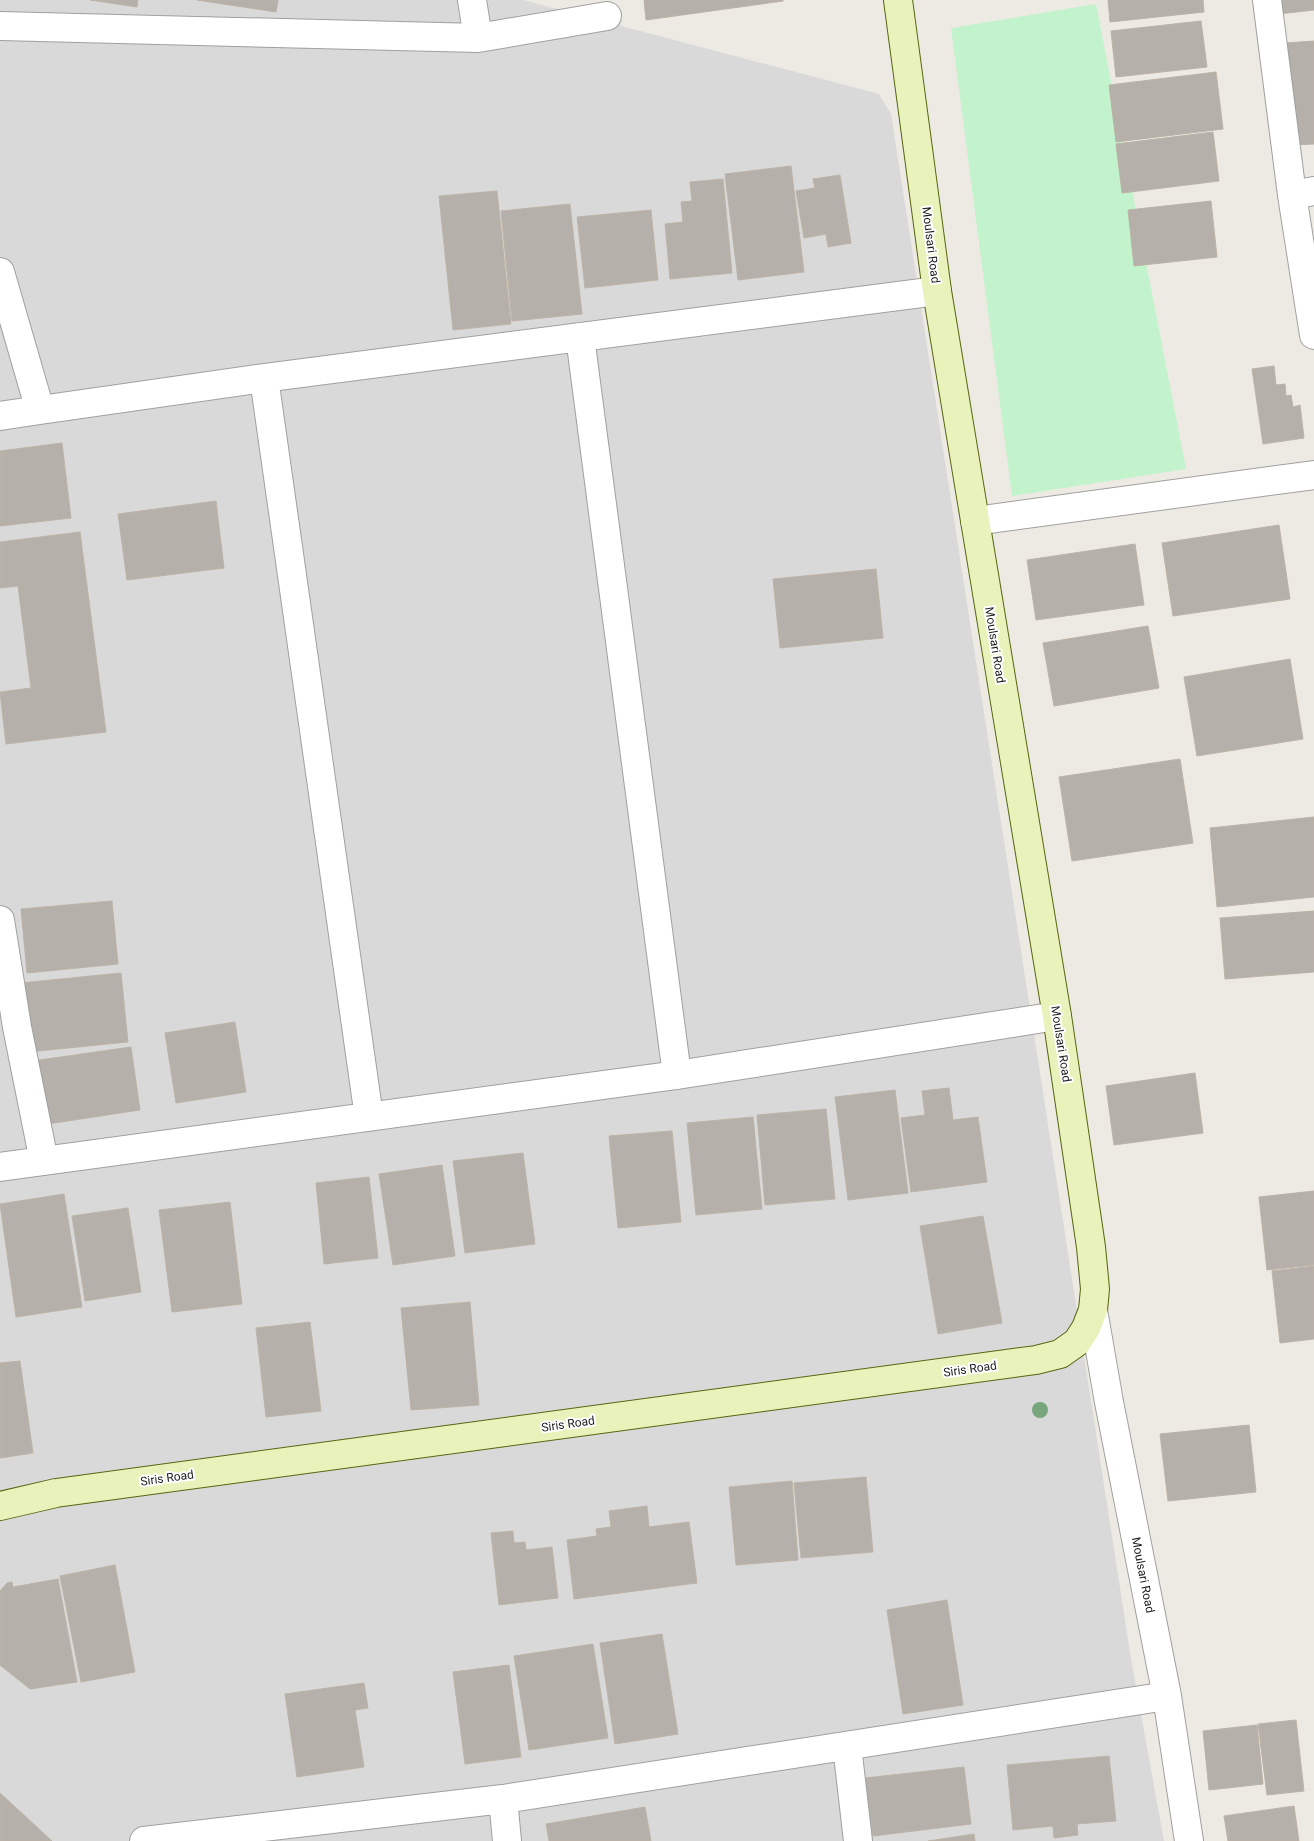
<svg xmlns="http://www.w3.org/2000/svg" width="1314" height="1841" viewBox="0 0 1314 1841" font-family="Roboto,sans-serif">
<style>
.residential{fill:#dad9d9}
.park{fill:#c3f3cd}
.building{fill:#b5b0a9;stroke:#bdb3a7}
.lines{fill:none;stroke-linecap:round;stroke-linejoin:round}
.street-casing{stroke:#a0a0a0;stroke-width:30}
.secondary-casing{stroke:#546710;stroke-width:30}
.street{stroke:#fff;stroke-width:28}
.secondary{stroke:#e9f2bb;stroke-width:28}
.tree{fill:#77a67c}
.labels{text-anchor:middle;stroke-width:4;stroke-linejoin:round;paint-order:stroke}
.street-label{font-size:12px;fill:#1c1c1c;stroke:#fff}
</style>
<rect width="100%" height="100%" fill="#edeae3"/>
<path class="residential" d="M0,0h523l356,94 12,20 241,1551 32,176h-1164z"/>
<path class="park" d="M1096,4l90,465 -174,27 -61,-468z"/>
<path class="building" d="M90,0h48l-1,7z
M197,0h81l-2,12z
M644,0h139v1l-137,19z
M1108,0h95l1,12 -94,10z
M1277,0h37v10l-35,4z
M1201,21l6,46 -91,10 -5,-46z
M1314,41v103l-20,1 -9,-102z
M1216,72l7,57 -107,13 -7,-57z
M1213,132l6,49 -97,12 -6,-49z
M791,166l13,106 -66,8 -13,-106z
M840,175l11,68 -23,4 -2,-13 -22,4 -8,-47 19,-3 -2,-9z
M723,179l9,94 -62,6 -5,-55 18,-2 -2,-20 11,-1 -2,-19z
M497,191l14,133 -58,6 -14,-134z
M1211,201l6,56 -83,9 -6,-56z
M570,204l12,110 -70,7 -11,-110z
M651,210l7,70 -73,8 -8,-71z
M1274,366l2,19 9,-1 1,12 5,-1 2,12 7,-2 4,33 -41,6 -11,-75z
M62,443l9,75 -71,8v-75z
M216,501l8,67 -97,12 -9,-66z
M1279,525l11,74 -117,17 -11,-73z
M80,532l26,200 -100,12 -6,-52 31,-4 -13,-102 -18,2v-46z
M1135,544l9,61 -108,15 -9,-60z
M876,569l7,69 -103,10 -7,-69z
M1148,626l11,62 -105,18 -11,-63z
M1290,659l13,80 -106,17 -13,-79z
M1180,759l13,84 -121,18 -13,-84z
M1314,817v80l-97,10 -7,-79z
M112,901l6,63 -91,9 -6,-64z
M1314,911v61l-89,7 -5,-61z
M121,973l7,69 -100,10 -7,-69z
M235,1022l11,70 -70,11 -11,-70z
M131,1047l9,63 -99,15 -9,-64z
M1195,1073l8,60 -89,12 -8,-59z
M949,1088l4,32 25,-3 9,65 -76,10 -10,-74 24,-3 -3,-24z
M895,1090l13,103 -60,7 -13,-103z
M826,1109l9,90 -70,6 -8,-90z
M753,1117l9,92 -66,6 -9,-92z
M672,1131l9,91 -63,6 -9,-92z
M523,1153l12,91 -70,9 -12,-92z
M442,1165l13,91 -62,9 -14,-91z
M369,1177l9,81 -54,6 -8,-81z
M1314,1191v74l-47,5 -8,-73z
M64,1194l18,113 -66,10 -16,-113z
M230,1202l12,102 -70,8 -13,-102z
M128,1208l13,84 -56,9 -13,-85z
M983,1216l19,107 -64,11 -18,-108z
M1314,1266v73l-34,4 -8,-72z
M470,1302l9,103 -68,5 -10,-102z
M310,1322l11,89 -55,6 -10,-89z
M20,1361l13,92 -33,5v-95z
M1249,1425l7,67 -88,9 -8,-67z
M866,1477l7,75 -72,6 -7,-75z
M792,1481l6,79 -62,5 -7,-78z
M647,1506l2,21 40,-5 8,61 -123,16 -7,-59 30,-4 -1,-7 15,-2 -2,-16z
M513,1531l1,12 11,-1 1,8 26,-3 6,51 -59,7 -8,-72z
M115,1565l20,107 -54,10 -21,-106z
M58,1579l19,103 -47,7 -30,-24v-74l7,-8 5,-1 1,5z
M947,1600l16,105 -60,9 -16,-104z
M662,1634l16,100 -63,10 -15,-101z
M593,1644l15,94 -79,12 -15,-94z
M509,1665l12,92 -56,7 -12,-92z
M364,1683l4,25 -13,2 9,57 -67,10 -12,-83z
M1296,1720l8,71 -37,4 -9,-71z
M1257,1725l6,59 -54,6 -6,-59z
M1109,1756l7,65 -39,3 1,11 -24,3 -1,-12 -40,4 -6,-65z
M964,1767l7,57 -98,12 -8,-58z
M0,1793l52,48h-52z
M1294,1806l5,35h-71l-4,-25z
M645,1807l6,34h-102l-3,-17z
M974,1834l1,7h-47z"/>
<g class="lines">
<defs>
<path id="street" d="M472,0l6,38
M1267,0l25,195 22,140
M0,26l478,12 129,-22
M1292,195l22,-4
M0,272l40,138 224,-32 673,-87
M580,337l97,738
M264,378l105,739
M0,416l40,-6
M975,521l339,-46
M0,920l17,107 27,134
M0,1167l677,-92 380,-59
M1093,1310l16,92 58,294 22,145
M847,1746l11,95
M503,1799l4,42
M144,1841l359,-42 664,-103"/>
<path id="secondary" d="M0,1506l56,-13 980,-133 24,-6 17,-12 9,-14 7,-18 2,-21 -4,-42 -34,-231 -120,-725 -39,-291"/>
</defs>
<use href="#street" class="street-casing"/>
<use href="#secondary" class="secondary-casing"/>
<use href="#street" class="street"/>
<use href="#secondary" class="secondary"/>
</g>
<circle class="tree" cx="1040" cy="1410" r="8"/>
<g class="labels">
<g class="street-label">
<text transform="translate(931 245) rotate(83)" y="4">Moulsari Road</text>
<text transform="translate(995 645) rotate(81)" y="4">Moulsari Road</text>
<text transform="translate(1061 1044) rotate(81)" y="4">Moulsari Road</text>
<text transform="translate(970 1369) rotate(-8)" y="4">Siris Road</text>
<text transform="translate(568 1424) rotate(-8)" y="4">Siris Road</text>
<text transform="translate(167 1478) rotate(-8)" y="4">Siris Road</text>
<text transform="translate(1143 1575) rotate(79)" y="4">Moulsari Road</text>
</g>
</g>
</svg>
